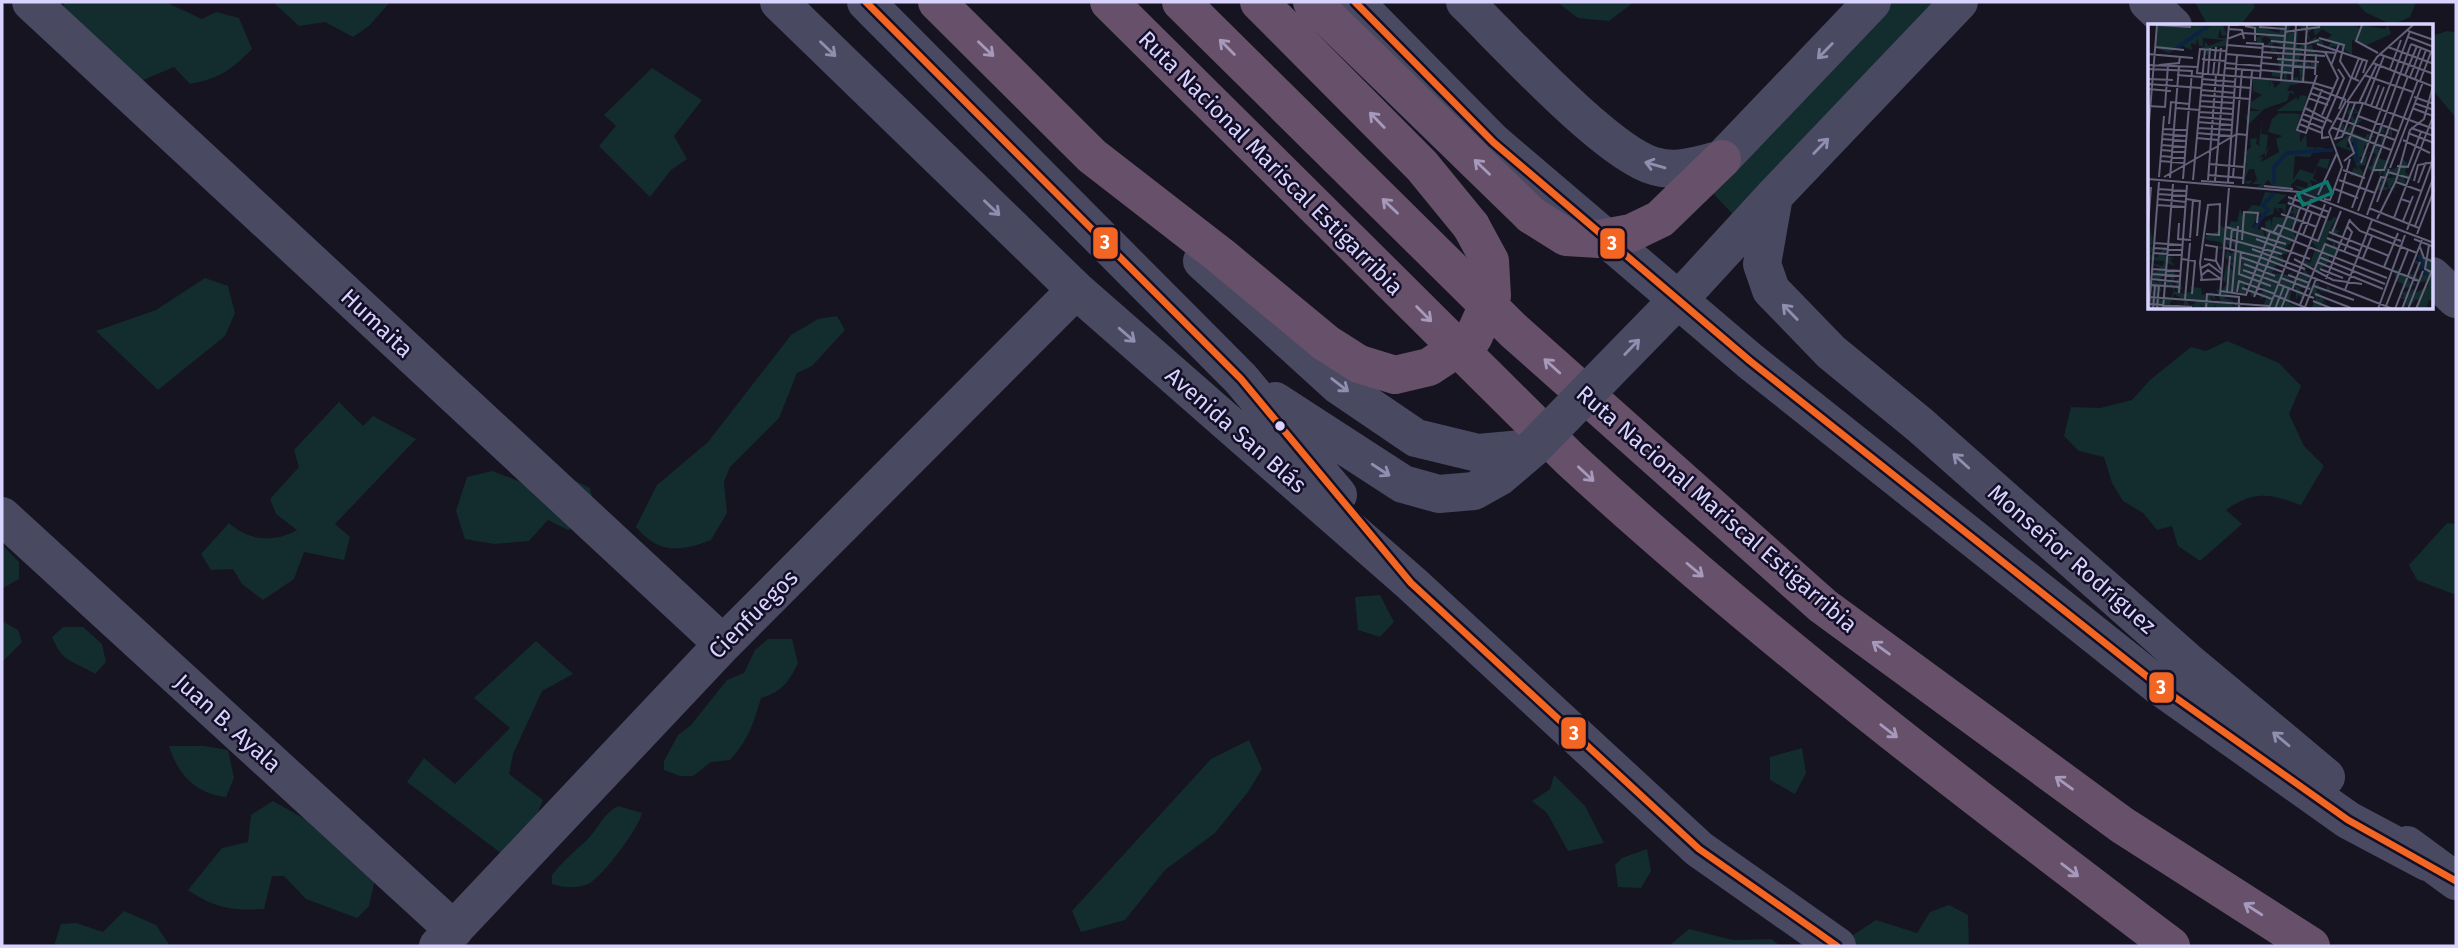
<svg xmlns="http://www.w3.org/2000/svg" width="2458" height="948" viewBox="0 0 2458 948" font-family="'Fira Sans',sans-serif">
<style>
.green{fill:#132c2d}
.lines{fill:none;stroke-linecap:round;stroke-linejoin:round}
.minor{stroke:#4a4962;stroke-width:38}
.highway{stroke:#67516a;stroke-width:38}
.minor-bridge{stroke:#4a4962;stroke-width:38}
.highway-bridge{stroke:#67516a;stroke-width:38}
.bus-1-casing{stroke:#130f26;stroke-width:12}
.bus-1{stroke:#f26522;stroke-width:7}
.oneway{stroke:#a699bc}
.oneway2{stroke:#928eb0}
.bus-dot{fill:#d9d4ff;stroke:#130f26;stroke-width:2.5}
.labels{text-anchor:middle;stroke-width:5;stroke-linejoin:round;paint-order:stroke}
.street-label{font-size:23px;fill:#d9d4ff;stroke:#130f26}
.inset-river{fill:none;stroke:#0d2144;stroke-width:3.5}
.inset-road{fill:none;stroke:#64617a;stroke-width:2}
.view{fill:#0f766e;fill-opacity:0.15;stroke:#0f766e;stroke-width:3.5}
.inset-edge{fill:none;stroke:#d9d4ff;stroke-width:3.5}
.line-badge{stroke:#130f26;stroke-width:2.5}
.badge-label{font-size:19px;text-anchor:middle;font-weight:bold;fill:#fff}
</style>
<rect width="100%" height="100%" fill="#161421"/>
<path class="green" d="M70,2h95l37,17 14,-7 23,6 13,31c-22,22 -32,29 -62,35l-16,-17 -50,21 -63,-59 3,-26z
M273,2h117l-21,24 -16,11 -28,-15 -26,4z
M1557,2h77l-25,19 -31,-3z
M1886,2h60l-207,219 -30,-32z
M2195,2h58l2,5 -13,16 1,3h-35z
M2356,2h60l-6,15 -18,8 -27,-13z
M2447,31l9,1v86l-24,-29v-53z
M652,68l50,32 -28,36 13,23 -16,11 -21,27 -51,-51 17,-20 -12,-11z
M205,278l23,8 7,27 -10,23 -67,54 -62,-59 60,-21z
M837,316l8,14 -33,36 -15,7 -18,45 -49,49 -6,15 3,31 -16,27c-31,12 -53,14 -75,-13l21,-42 51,-43 83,-107 27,-16z
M2227,341l52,22 22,23 -12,28 15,32 20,20 -23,39c-31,-11 -47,-15 -75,5l16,14 -42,37 -22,-15 -6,-20 -15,4 -14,-17 -20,-12 -11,-18 -8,-26 -25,-6 -15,-15 7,-29 29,1 32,-8 18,-20 41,-33 15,4z
M339,402l24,24 10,-10 43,23 -81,85 15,13 -6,23 -40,-8 -10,27 -31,21 -21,-16 -9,-15 -22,1 -10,-16 28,-31c20,18 45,20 68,7l-21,-16 -6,-15 29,-32 -5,-17z
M492,471l37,14 26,-14 35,17 6,27 -28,15 -20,-10 -19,21 -35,3 -29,-5 -9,-28 11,-34z
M2447,523l9,1v71l-39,-15 -8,-15z
M2,545l17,17v17l-16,9z
M1380,595l14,27 -14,15 -22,-7 -3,-33z
M2,621l16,9 4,12 -20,20z
M63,627h20l19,17 4,18 -11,12c-22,-14 -32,-10 -43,-37z
M768,639h24l6,24c-9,19 -16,29 -37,35 -7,24 -13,43 -31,62l-19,2 -18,14h-13l-16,-6v-9l14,-26 13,-10 36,-45 17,-7 11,-23z
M536,641l37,33 -31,17 -29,63 -4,20 34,26 -12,29 -29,25 -95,-72 17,-24 31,26 55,-56 -36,-30z
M1249,740l13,29 -14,23 -33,41 -50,37 -40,50 -44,12 -9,-21 139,-152z
M169,746h35l24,4 6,28 -8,19c-30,-3 -48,-22 -57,-51z
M1802,748l4,25 -11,21 -25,-14v-23z
M1554,775l31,31 19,37 -36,8 -21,-38 -15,-12 18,-12z
M273,801l37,21 65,57 -6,27 -12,12 -51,-19 -22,-23h-12l-8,33c-31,2 -50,-1 -76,-19l34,-42 26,-6 3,-27z
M618,806l24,7c-4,17 -38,61 -52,70 -11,6 -26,5 -38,1v-9c11,-14 24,-25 36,-36 11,-12 15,-25 30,-33z
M1647,849l4,22 -10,17 -23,-1 -3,-22 7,-7z
M1949,905l19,10 1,31h-133l40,-26 41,13 13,-21z
M124,911l32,14 14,21h-116l7,-22 15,-1 27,9z
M1689,929l44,11 39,-1 8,7h-111z"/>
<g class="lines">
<path class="minor" d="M31,2l692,642
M779,2l297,288 335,293 288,266 138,97
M866,2l375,377 97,116
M1355,2l138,140 257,219 409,325 189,134 79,42
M1465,2c39,38 142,151 189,164 23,7 46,-1 68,-7l150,-157
M1959,2l-185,194 -12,68 9,26 60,62 89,73 267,236 139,116
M2148,2l25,24
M1202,261l136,124 78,53 62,15 55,-5
M2432,276l24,23
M1275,401l128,83 36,10 35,-3 25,-14 34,-29
M2,516l452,414
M2407,845l49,36
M438,946l285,-302 353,-354"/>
<path class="highway" d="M937,2l155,154 129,100 105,87 33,21
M1109,2l461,457c190,175 395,331 601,487
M1181,2l333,329 309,275 299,219 189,121
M1259,2l163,164 49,60
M1312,2l219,213"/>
<path class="minor-bridge" d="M1533,448l163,-167 78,-85"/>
<path class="highway-bridge" d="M1531,215l35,22 33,2 32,-6 29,-14 62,-60
M1359,364l36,11 34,-8 44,-29 19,-42 -2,-35 -19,-35"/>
<defs>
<path id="bus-1" d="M866,2l375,377 170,204 288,266 138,97
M1355,2l138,140 257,219 409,325 189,134 108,61"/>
</defs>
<use href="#bus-1" class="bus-1-casing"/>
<use href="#bus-1" class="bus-1"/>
</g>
<defs><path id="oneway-shaft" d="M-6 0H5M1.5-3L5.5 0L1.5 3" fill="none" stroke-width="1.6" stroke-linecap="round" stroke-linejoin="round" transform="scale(1.75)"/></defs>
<g class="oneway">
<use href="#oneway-shaft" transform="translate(1227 47) rotate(-135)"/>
<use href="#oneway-shaft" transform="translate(986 49) rotate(44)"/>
<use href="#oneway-shaft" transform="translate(1377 120) rotate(-134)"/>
<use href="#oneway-shaft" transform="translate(1482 167) rotate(-136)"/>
<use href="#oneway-shaft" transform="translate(1390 206) rotate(-136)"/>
<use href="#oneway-shaft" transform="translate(1424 314) rotate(45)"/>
<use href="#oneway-shaft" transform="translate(1552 366) rotate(-138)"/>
<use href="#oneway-shaft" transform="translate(1586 474) rotate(43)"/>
<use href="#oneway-shaft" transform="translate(1695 570) rotate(40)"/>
<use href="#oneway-shaft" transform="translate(1881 648) rotate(-144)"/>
<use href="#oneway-shaft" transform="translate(1889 731) rotate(38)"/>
<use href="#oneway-shaft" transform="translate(2064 783) rotate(-144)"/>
<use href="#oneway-shaft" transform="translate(2070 870) rotate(37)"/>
<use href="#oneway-shaft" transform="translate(2253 909) rotate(-147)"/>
</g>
<g class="oneway2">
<use href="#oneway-shaft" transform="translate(828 49) rotate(44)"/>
<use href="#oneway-shaft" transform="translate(1825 51) rotate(134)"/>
<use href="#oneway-shaft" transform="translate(1821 146) rotate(-46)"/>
<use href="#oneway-shaft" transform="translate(1655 165) rotate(-164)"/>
<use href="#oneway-shaft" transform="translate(992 208) rotate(44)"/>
<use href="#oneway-shaft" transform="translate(1790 312) rotate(-134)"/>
<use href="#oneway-shaft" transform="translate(1127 335) rotate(41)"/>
<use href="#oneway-shaft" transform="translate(1632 347) rotate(-46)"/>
<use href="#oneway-shaft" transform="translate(1340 385) rotate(38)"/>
<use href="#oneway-shaft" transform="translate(1961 461) rotate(-138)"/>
<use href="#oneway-shaft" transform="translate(1381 470) rotate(33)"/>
<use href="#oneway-shaft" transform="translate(2281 739) rotate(-140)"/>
</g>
<circle class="bus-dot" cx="1280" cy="426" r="6"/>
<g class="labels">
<g class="street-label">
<text transform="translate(1271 163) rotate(45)" y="8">Ruta Nacional Mariscal Estigarribia</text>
<text transform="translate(377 323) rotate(43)" y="8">Humaita</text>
<text transform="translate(1236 430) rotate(41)" y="8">Avenida San Blás</text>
<text transform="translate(1717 509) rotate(41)" y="8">Ruta Nacional Mariscal Estigarribia</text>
<text transform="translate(2072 559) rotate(41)" y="8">Monseñor Rodríguez</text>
<text transform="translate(753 614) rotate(-45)" y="8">Cienfuegos</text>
<text transform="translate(228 723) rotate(42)" y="8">Juan B. Ayala</text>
</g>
</g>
<g transform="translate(2148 24)">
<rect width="285" height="285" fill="#161421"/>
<path d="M10,1h50l-2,6 4,-6h13l4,10 -5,1 -2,-7 -2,9h8v8l-12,1 -7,8 -6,-8h3l1,-5 4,4 15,-6 -21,-2v8h-4l-2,-8 -1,7 -5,-2 1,7 -10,-4 -13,7 -13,-5zM104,1l27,8 2,-6 -7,-2h16l-2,9 10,-5 -1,20 11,-8 -3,6 6,-3 5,11 11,-3 3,6 -1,4 -2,-8h-7l-4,4 3,5 -1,1 1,1 -2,2 -1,-12h-8l-2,-7 -2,-1 -7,18 8,-4 6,5v-4h2l2,6 -9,-1 -5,9 7,6 -8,-1 -1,-14 -4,-1 -3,12 6,-1 1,7 -9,1 -3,6h6l2,4 -5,-3 -3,9 -23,8 -16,16 -3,-10 4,3 1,-7h12l-12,-3 1,-6 11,-7 -9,-4v-12l17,1 -1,9 2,-10 4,9 6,-6 -4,-2 16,1 -5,-10 -2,9 -2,-2v-9l-2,8 -10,-1v-4h8l-3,-19 6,6 4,-6h-5l3,-5 -11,-7 -2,6 8,6 -9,-3v-6l-7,6 7,-11 -6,-3 -4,3 3,5 -6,-1 -3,-5 11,-3 -10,-2zM152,1h51l8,2v7l3,-9 23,4 3,-4 3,9 -24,11 -15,-5v15l-12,-9 -13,1 5,-5 -8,-1 8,-6 -10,-6 -7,7 -2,-8 -6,6 2,2 1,5 5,-4 3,2 -4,5 7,-6 3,7 -14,-2 4,-4 -4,3 -3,-5v3l-1,-13 -4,5zM153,71l6,1 -3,11h7l-2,4h-33l21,-14v4zM203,83v6l5,-1 -3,-4 1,-1 5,6 -8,1 4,6 8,-1 -13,12 15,7 2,-4 5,1 3,2 -8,2 4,4 -7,3 1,8 7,-3 2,-11 8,5 -1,-7 3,-2 -4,1 -2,-3 1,-7h10l-6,2 2,4 -5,-2 4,5 8,-7v8l-4,-3 -6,7 5,8 -11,-1 7,4 -8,7 3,-1 13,4 -6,3 6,5 9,-4 3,-7 5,5 -3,8 8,8 -9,-2 3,10 -11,-7 4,2 -3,-5 11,-2 -15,-1 4,4 -7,8 8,-1 -6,3 6,5 -10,-6 -1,-7 -3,6h3l1,3h-14l5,-7 3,2 -3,-7h15l-5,-10 -3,4 4,2 1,1 -8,1 1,-6 -4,6 -2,-5 -6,3 3,-4h-5l-5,-6 5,3 3,-4v-4l4,-4 -5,-3 -13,6 4,3 2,-5h2l-2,9 -7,1 6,8 -14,2 4,-9 4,3 -5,-14 3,-3 -21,-8 15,-11 -4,14 8,-3 1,-4 -6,3 2,-12 -7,4 -5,-2 6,-1 -5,-2 3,-9 2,9 8,-7 -6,-12zM131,89l21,1 -4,17 10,1 -6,2v8l6,-8 1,13 18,1 -5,4 -5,-4 -5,9 -15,-1 -2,24 7,-11 13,5 7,-15h10l-3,10 -10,-3 -4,12 6,5 -9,-3 3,8 -9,4 -11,-7 14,3 1,-5 -11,-4 -6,6 1,5 -20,-5 -4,-5 -4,5 8,3 -15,-1 4,-3h-9l5,-4 -3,-11h-5l-4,9 -1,4 8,-2 -2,4 -7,-1 4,-20 -5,2 5,-9 -3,-3 7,-6 -1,-8 7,-1 -1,6 5,2 -2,-2 3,-25 -1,15 7,1 -2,17 4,-7 -5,13v-5l-6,4h4l-2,5 18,-10 -3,-13 6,-3 -14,-4 4,-13zM117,168l22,3 -10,9h9l4,-6 2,7 -6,-1 -1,11 -3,-7h-4l2,5 -5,-6 -2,7 -11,4 -1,-5 -10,15 10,-7 -4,9 6,-1 1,6 2,1 -1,-14 6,-3v8l2,-10 19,1 2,-5 -4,1 -2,-5 5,2v-6l5,5 -5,10 5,-4 3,5 -10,5 5,12 -12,11 4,4 -10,3 5,1v10l-7,-2 -4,8 16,2v4l2,-5 3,-2 -3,8 6,-1 -3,6 8,3 -5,-5 4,-9 7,3 -5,-4 -5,1 2,-2 5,1 -2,-7 9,11 -5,4 5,6 4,-7 -1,6 4,-4 3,8h6v-5l4,4 -6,3 -5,-1 -1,-3 -3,3 5,3 -4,5 5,-2 5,9 -4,-5 -2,8h-10l5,-11 -9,-11 -8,2 5,5 -2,6 -3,-6 -3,6v-12l-4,-3 -3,19 13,4 -17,-1 -2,-6 -2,8h-15l-4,-2 6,-11 -7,3 -3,-6 5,-1 -1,-6 -6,1 3,3 -8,7 -1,-11 -5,-1 1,8 -6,2 -2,-9 -4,9 -8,-5 4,5 -6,3 10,3 -4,2 4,4 4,-8 6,10h-27l-3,-5v5h-9l-5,-6 2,5h-10l4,-7 -9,-2 2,7 3,-2h1l1,1 -7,4 -1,-5 -2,4v-8l-4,1 3,-2 -9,-5 -3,7 4,-1h2l4,7 -5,-7 -6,2 1,7h-22l2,-12 14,4 -2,-6 8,3 3,-8 -6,-7v4l-9,-2 3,6 -5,-1 1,6 -5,1 -2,-10 2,5 3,-1 -8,-8v-3l12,3 -9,-8v-5l5,2 5,-4 -10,-5 12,3 1,-5 -16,-1 2,-33 3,16 -3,3 5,2 -5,6 7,4 8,-12 5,7 -6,-1 1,4 9,2 -4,2 5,6 -11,-4 5,10 5,-3 1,9 -4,5 -1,-10 -10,6 2,5 6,-3 7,5 2,-7h2l3,10 -4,3 -3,-6 -1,5 11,3 7,-3 -2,-4 11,1 1,7 11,-3 3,8 -6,-4 2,7 6,-3 4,5 -6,-16 6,2 8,-13 -3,-3 -1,8 -3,-3 4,-17 2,5 5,2 -4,-7 4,-2 -9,-3 2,-8 4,4 5,-4 -5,-10 6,3v-6l-6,2 -3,7 -3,-9 2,11 -9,1 -1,-2 1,-5v5l5,-1 -3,-4 -13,-2 -2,-3 14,-6 1,-6 4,3 3,-5v6l4,-8 6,1 3,-13 3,7 9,-11 8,1zM183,183l-4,13 3,1 4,-4 3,1 -7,10 10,3 -8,6 1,-5 -3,-3 -3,10 5,-1v4l-7,-2 7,7 2,-7 2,8 2,-1 -1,-5 1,-2 3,4 -4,5 7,3h-8l-3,10v-6l-4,-1v7l-12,10 -1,-6 -11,1 -1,-7 6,3 5,-13 7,4 -11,-13 9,-4zM272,225l4,10 9,-2v44l-4,-1 -3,9 -10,-1 3,-7 -3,-2 -7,9 -4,-5 1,3 -4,2 4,-9 -7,-1 5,-2 -5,-4 6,-7 -9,-4 -2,-10 7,-3 -1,5 16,2 -3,-2 9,-7 -8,-3 3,-6 -2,4h5zM274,243l3,7 -5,1h2l-3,8 10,-3 -1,6 -13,7 -2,-5 -4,8 2,-6 -9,3 1,-5 9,-1 -5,-11 7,3 -2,5 4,3 -3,-6 5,2 -2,-10z" fill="#132c2d" fill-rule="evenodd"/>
<path class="inset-river" d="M29,24l32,-23M207,115l2,24M126,160v-17l13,-14 46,-3M106,204l14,-18 -5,-5 11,-12M271,231l7,20"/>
<path class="inset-road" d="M10,1l33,2M214,1l-6,16 22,12M97,2l10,2v13M111,3l26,2M80,5l14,1 2,9M260,7l26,9M137,8l35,-5M260,13l26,10M171,14l25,7 -4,16 10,16 9,4M79,15l16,-6 42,3M123,17l35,3 13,-4M98,19l17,1 -3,34M169,20l50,17 -4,12M263,20l23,9M79,21l36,3M0,22v8l45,4M115,22l73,7M7,23l29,3M240,23l46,17M78,27l-26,-2 -3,24 117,10 20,6M114,28l63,4M78,30l46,4M231,30l55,20M54,35l23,2M129,35l42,3M77,39l36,3M113,39l54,5M225,39l59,23M0,41l50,2M11,41l20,-2 1,-6M183,42l8,-22M77,44l36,3M0,45l44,2 -9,108M242,45l11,-29M113,46l31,3M60,50l2,-26M29,51l25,2M65,51l3,-28M70,51l3,-27M167,51l1,-21M169,51l-20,55 9,3 16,-44M216,51l49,17M257,51l12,-29M76,52l5,-51h10M262,53l11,-29M0,55l25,1M54,55l34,3M207,55l8,-20M267,55l11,-29M133,56l5,-55M144,57l4,-56M272,57l11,-29M155,58l4,-57M0,60l53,4M53,60l50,4M164,63l34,13M0,65l23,2M53,66l34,3M162,69l20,7M52,71l50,4M266,73l20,7M160,74l20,7M52,77l34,2M199,78l16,1 71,26M199,78l30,-45 36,-32M211,79l18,-39M266,79l20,7M217,80l19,-48M0,82l17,1 3,-42M51,82l34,3M223,82l8,-21M28,84l23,2M157,84l27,14M228,84l8,-21M264,84l21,8M191,85l20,-51M51,88l34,2M155,90l21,8M174,91l16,-37 -13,-26M210,92l40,15M51,93l34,3M189,94l58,22M153,95l21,9M50,98l34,3M21,100l2,-22 18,2M151,100l23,9M183,103l60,23M50,104l34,2M263,104l23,8M15,105l23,1M49,109l34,3M260,109l26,10M14,110l24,2M0,111l9,-110M181,113l-7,1v-8l22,-52 -6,-9M49,114l21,2M14,115l24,2M186,115l8,-2 13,-34M187,116l14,-38M255,116l27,13M14,121l23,2M70,121l19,-11 10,1M13,126l24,2M13,132l23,2M12,137l24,2M196,137l10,-8 -5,-13 14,-37M213,139l49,-132M61,140l35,3M249,142l11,1 13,-35M242,144l33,-86M195,146l22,8M225,146h11l34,-90M240,148l21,6M60,151l35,3M11,153l5,-61M16,153l54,-31M85,153l9,-107M22,154l9,-112M0,155l152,13 134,51M45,156l12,-131M60,156l8,-105M191,156l36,13M53,157l33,2M67,157l9,-105M266,157l4,-16 16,-3M80,158l9,-127M248,158l25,9M270,159l8,-21M95,160l9,-113M116,162l29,3M10,165l29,2M187,165l23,9M10,170l29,2M170,171l19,-42M140,173l41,15M9,175l29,3M38,175l14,2 -3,35M176,175l6,1 12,-33 -13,-35 17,-31M253,175l33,-85M229,178l12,-33M140,179l39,15M190,179l12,-44M9,181l29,2M204,184l59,-164M221,184l50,20M210,187l50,-135M133,190l36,13M219,191l14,-38 5,1M246,194l7,-19 9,3M229,195l19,-38 14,-51 14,-11 9,-33M201,196l11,11 57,22M255,197l10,-25M31,199l-1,16 13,1M0,202l3,-39M267,202l19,-50M78,203l60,17M221,204l32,13M259,206l27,-73M144,207l8,-23M181,208l60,24M125,209l5,-8 40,16 13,-34M184,209l9,-22M269,210l17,-44M133,211l-20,-7 126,50M155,211l9,-23M42,214l3,-38M77,214l57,16M179,214l33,13M108,215l54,20M266,215l20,8M94,216l2,-28 14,1 -1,10M6,219l29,2M57,221l12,2 -1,14M281,221l-4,24 6,3M272,223l4,11 10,4M6,224l28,2M77,224l35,9 133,52M104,225l53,20M82,226l2,-22M93,227l-2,23 32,12M196,228l8,-20 -5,-6M5,229l29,2M92,233l43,15M171,233l66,27M215,234l9,-22M34,235l13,2 -3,33M56,235l12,2 5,9M146,235l39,21 29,4M169,238l66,27M96,240l31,12M236,243l14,-34M53,244l8,-4 12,9M4,245l29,2M172,245l23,9M95,246l36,13M3,250l29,2M54,251l6,-5 13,9M140,251l21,8M133,254l29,11M3,255l29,3M178,255l24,-60M52,256l21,-1M54,257l-2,-18 8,-58 12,-1 -1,31 -13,-1M130,260l36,14M3,261l28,2M166,262l40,14M94,264l30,11M144,266l33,-86M197,266l27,-70M73,267l25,4 24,-63M79,268l3,-36M84,268l6,-66M89,268l2,-11 36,13M31,269l8,-108M167,270l36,14M72,271l9,-107M126,271l35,14M1,273l120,9M106,273l42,-102M37,275l5,-56M165,277l20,8M0,280l44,3M152,281l25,-61 94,37M238,282l22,-56M157,283l11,-28M121,284l42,-108 4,1M1,285l10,-127M5,285l2,-24M9,285l2,-24M15,285l10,-125M58,285l1,-15 32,3v12M127,285l9,-23M133,285l8,-21M230,285l27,-74M247,285l27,-69M254,285l18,-47M260,285l15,-38M268,285l18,-43"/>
<path class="view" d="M179,158l5,11 -29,12 -5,-11z"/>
<rect width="285" height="285" class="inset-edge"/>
</g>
<g class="line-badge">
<rect x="1092" y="226" width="27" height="34" rx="7" fill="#f26522"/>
<rect x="1599" y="227" width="27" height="33" rx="7" fill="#f26522"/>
<rect x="2148" y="671" width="27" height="33" rx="7" fill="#f26522"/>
<rect x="1560" y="716" width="27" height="34" rx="7" fill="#f26522"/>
</g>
<g class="badge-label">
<text x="1105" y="249">3</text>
<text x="1612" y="250">3</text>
<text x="2161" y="694">3</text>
<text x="1574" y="740">3</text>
</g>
<rect width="2458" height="948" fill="none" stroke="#d9d4ff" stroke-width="7"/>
</svg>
